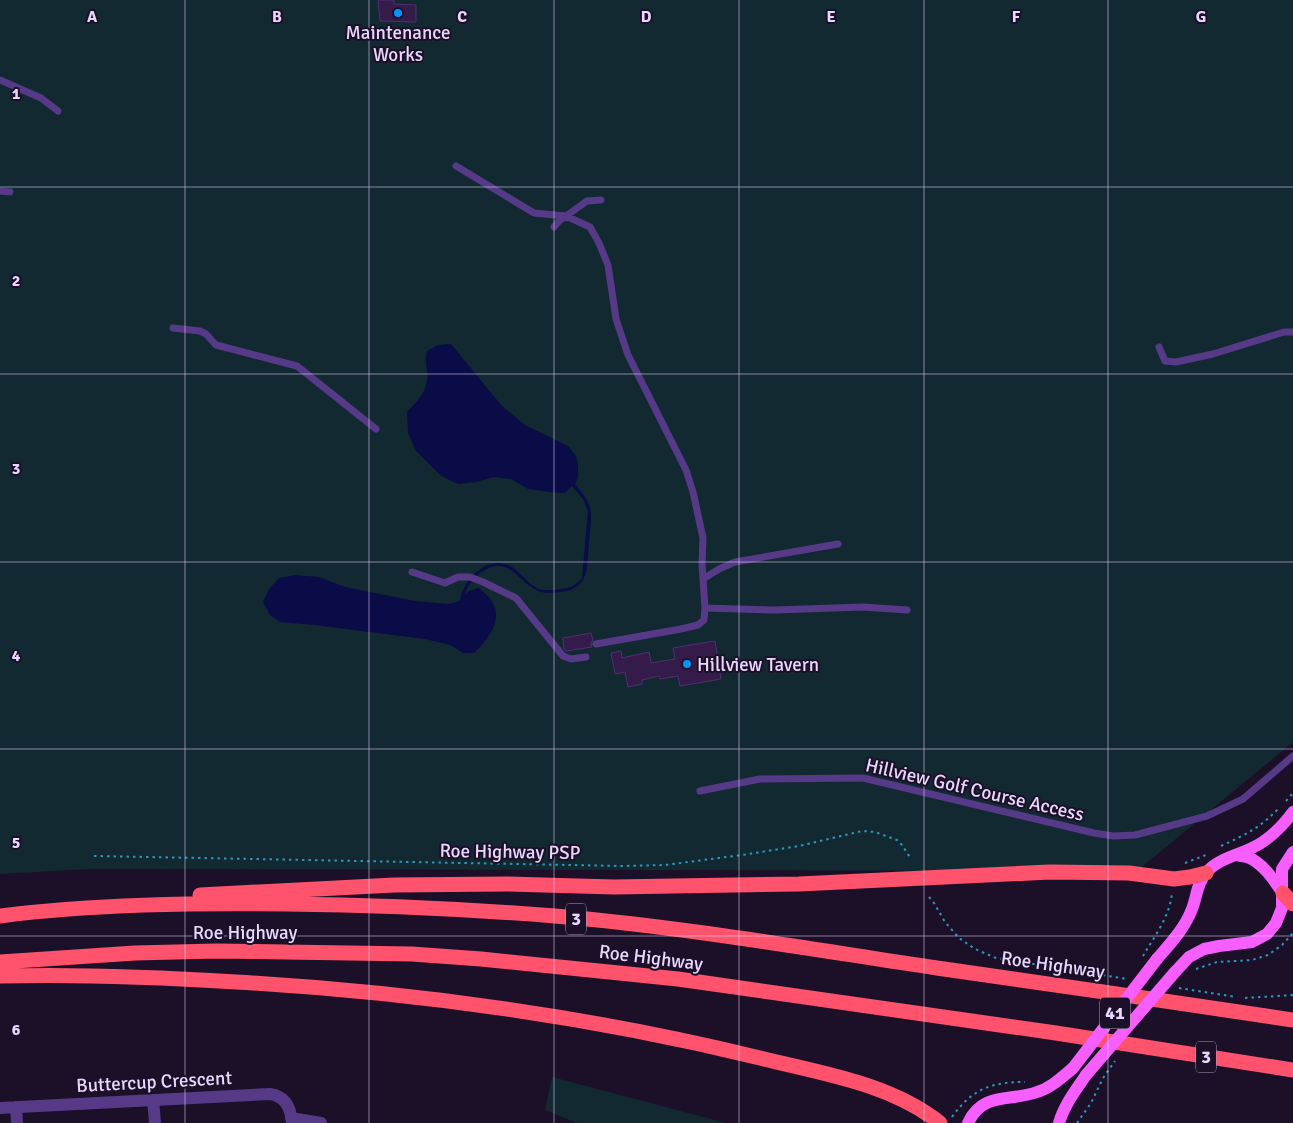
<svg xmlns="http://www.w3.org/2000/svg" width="1293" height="1123" viewBox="0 0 1293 1123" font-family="Signika,sans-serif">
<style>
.green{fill:#122932}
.water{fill:#0a0c47}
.building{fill:#341b4a;stroke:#532d76}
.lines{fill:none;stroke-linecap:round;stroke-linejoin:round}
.path{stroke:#2e96bc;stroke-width:2;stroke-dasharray:2.5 4;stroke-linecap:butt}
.lane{stroke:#563a88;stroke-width:7}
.street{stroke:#563a88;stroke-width:12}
.primary{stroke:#f75eff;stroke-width:12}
.highway{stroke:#ff526c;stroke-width:15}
.path-bridge{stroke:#2e96bc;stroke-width:2;stroke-dasharray:2.5 4;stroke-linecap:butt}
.primary-bridge{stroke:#f75eff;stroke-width:12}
.grid{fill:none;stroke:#e9d7ff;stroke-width:1;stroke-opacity:0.55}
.poi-dot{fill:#0393ff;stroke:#1c1028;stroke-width:2}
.labels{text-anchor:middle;stroke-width:4;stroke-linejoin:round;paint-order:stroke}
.shield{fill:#1c1028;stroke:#ac9bbe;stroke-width:1}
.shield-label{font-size:18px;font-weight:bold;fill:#e9d7ff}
.poi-label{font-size:19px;fill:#e9d7ff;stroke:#1c1028}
.street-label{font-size:19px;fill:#e9d7ff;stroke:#1c1028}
.grid-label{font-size:16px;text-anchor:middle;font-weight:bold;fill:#e9d7ff;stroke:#1c1028;stroke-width:4;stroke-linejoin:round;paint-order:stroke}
</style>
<rect width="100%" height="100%" fill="#1c1028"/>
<path class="green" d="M0,0h1293v742l-156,129 -1048,-2 -89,5z
M552,1077l174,46h-149l-32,-13z"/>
<path class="water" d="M451,344l51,62 23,19 43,21 8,10 2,7v15l-3,6c21,24 16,29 14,59 -2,23 1,46 -28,49 -8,1 -15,2 -23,-1 -21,-9 -29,-39 -59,-17 -7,5 -12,13 -14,21l4,-4 9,-3c31,20 17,45 -4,65h-11l-13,-8 -25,-6 -111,-14 -34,-3 -10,-7 -7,-13 6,-13 10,-11 16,-3 24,2 26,10 70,14 34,3 11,-3c2,-19 24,-43 45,-37 15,4 21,20 34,25 7,2 16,1 23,0 9,-1 14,-4 20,-11l6,-67 -5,-12 -11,-13 -7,7 -16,-1 -21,-3 -17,-10 -17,-2 -18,5 -18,2 -17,-8 -25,-25 -8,-18 -1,-21c12,-13 22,-22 20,-41 -1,-7 -2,-13 0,-20l11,-6z"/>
<path class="building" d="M378,0h16v4l22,1v17l-36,-1z
M591,633l2,7 -2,3 1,4 -26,4 -2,-2 -1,-11z
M715,641l6,38 -41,7 -2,-10 -18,3 -1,-3 -17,4v4l-14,3 -3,-15 -10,2 -4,-21 10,-2 1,7 27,-6 2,11 24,-4 -2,-11z"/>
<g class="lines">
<path class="path" d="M1286,801l7,-8
M1221,846c25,-12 38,-17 58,-38
M94,856l529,10 42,-1 77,-10 57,-9 63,-15 13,1 22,8 5,5 9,14
M1185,863l21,-8
M929,897l5,6 11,19 14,16 16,11 21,9 131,21
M1143,956c11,-19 27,-40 29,-63
M1196,969l21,-7 35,-2 16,-5 14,-10 11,-12
M1179,988l57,9
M1245,998l48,-3
M952,1117c20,-28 39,-35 73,-35
M1077,1123l14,-20 12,-25"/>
<path class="lane" d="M0,80l41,18 17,13
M456,166l78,47 32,3 24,11 9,16 9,22 8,54 12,36 58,115 7,22 10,46 -1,26 3,44 -1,12 -6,5 -17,4 -85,15
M0,191l10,1
M554,227l5,-6 28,-20 14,-1
M173,328l27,3 6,3 10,11 81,21 79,63
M1159,347l6,14 11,1 37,-8 71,-22h9
M412,572l33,11 13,-6h12l13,5 33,16 47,58 8,3 15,-2
M703,579l16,-10 16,-7 103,-18
M705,608l70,2 88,-3 44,3
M700,791l60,-12 103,-1 231,55 19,3 22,-1 72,-19 36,-17 50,-43"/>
<path class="street" d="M153,1100l2,23
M16,1107l1,16
M0,1108l270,-14c16,2 21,15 22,29
M291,1118l30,5"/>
<path class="primary" d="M1235,855c4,1 9,1 12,2 15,5 27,23 35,35
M1157,959c13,-15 28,-31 35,-50 5,-13 5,-26 14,-36 10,-13 29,-17 44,-24 16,-7 32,-22 43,-37
M1175,972l14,-15 15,-8 15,-3 33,-4 15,-8 9,-11 6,-15v-39l11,-17
M968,1123c15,-32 43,-21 69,-31 14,-4 25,-15 36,-24
M1059,1123c5,-18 17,-33 27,-48"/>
<path class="highway" d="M1283,893l10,11
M200,895l194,-10 112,-1 108,3 185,-3 251,-12 79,1 45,6 16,-2 16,-4
M0,916c95,-12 192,-13 287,-12 89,1 179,5 268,12 128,11 255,33 382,52 119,17 237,34 356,52
M0,962l135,-9 81,-2 196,3 69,5 197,20 378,54 237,37
M0,976c79,-2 157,1 236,6 176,10 352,34 524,76 60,15 130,25 180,65"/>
<path class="path-bridge" d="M1103,1078l12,-17"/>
<path class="primary-bridge" d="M1073,1068l84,-109
M1086,1075l89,-103"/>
</g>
<path class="grid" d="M185,0v1123M369,0v1123M554,0v1123M739,0v1123M924,0v1123M1108,0v1123M0,187h1293M0,374h1293M0,562h1293M0,749h1293M0,936h1293"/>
<g class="poi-dot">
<circle cx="398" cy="13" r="5"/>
<circle cx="687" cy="664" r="5"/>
</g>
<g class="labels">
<g class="shield">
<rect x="566" y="903.5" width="20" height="31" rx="4"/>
<rect x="1100" y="997.5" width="30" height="31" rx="4"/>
<rect x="1196" y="1041.5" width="20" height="31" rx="4"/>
</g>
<g class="shield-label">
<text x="576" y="925">3</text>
<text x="1115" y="1019">41</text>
<text x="1206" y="1063">3</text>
</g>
<g class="poi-label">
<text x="398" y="39">Maintenance<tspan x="398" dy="22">Works</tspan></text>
<text x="697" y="671" text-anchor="start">Hillview Tavern</text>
</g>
<g class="street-label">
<text transform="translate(975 789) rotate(13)" y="7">Hillview Golf Course Access</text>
<text transform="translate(510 851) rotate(1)" y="7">Roe Highway PSP</text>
<text x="245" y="939">Roe Highway</text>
<text transform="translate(651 957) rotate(7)" y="7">Roe Highway</text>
<text transform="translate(1053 964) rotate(8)" y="7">Roe Highway</text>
<text transform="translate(154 1081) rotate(-3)" y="7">Buttercup Crescent</text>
</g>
</g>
<g class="grid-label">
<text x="92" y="22">A</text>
<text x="277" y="22">B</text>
<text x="462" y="22">C</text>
<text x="646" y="22">D</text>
<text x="831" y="22">E</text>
<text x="1016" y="22">F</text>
<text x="1201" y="22">G</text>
<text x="16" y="99">1</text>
<text x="16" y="286">2</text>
<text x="16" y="474">3</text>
<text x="16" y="661">4</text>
<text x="16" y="848">5</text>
<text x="16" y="1035">6</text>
</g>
</svg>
